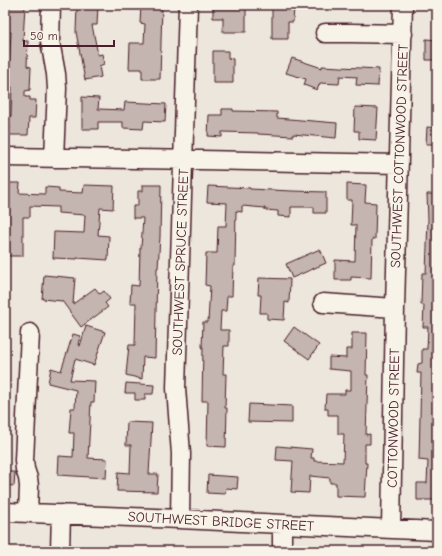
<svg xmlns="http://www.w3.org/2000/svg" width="442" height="556" viewBox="0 0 442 556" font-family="'Comic Neue',sans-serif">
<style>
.building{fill:#c4b5b0;stroke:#4a1f2b}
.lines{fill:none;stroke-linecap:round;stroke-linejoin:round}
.minor-casing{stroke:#4a1f2b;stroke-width:21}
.minor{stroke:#f7f3e8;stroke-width:18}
.labels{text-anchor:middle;stroke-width:3;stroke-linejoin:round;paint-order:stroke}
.street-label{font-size:14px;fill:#4a1f2b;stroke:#f7f3e8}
</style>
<rect width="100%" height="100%" fill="#ece6dd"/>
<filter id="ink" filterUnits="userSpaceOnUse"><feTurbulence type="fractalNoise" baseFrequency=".025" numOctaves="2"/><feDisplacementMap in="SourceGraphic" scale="8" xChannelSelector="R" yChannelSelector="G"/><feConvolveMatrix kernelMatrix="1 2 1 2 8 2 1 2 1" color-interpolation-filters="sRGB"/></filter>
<g filter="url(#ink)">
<path class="building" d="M5,5h20l-2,36h5l-1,25 4,1 -1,23 -5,1v6h5v3h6l-1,18h-6l-1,17h-19l1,-10h-4l1,-9h4l1,-29h-7v-17h4l2,-38h-6z
M77,5h21l-1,20h-5l6,30 4,-1 2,10 -5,2 2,11 -16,3 -9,-48z
M141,5h21l-2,74h-18v-10h-13l1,-26h14l1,-19 -5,-1z
M213,5h33v27h-23v-14h-10z
M272,7h22l-1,15h-5v17h-16z
M426,39l11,1v20h-11z
M213,51h15v7l5,1v24h-20z
M292,58l30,10v-2l57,3 -1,17 -22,-1 1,-8 -17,-1 -1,8 -19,-1 -3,7 -13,-5 2,-6 -20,-6z
M82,97l17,1 -1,11 26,1 1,-8 41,2 -1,18 -21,-1 -1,8 -20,-1v-6h-25v7h-16z
M355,107l23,1 -2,32 -17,-1v-8h-5z
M222,109h11v2l44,1v6l60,5 -1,15 -43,-4v2l-35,-2v-1l-36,-1v5l-14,-1 1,-21h13z
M427,127l10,1v16h-11z
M7,183h13l-1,10 26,1v-7l14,1v4l24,1 1,-8 30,1 -1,23 -13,-1 -2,27 11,1 -1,24 -31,-2v1l-24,-1 1,-26 30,1 1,-18 -27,-2v-6l-28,-1v11h-7v39h-18z
M347,184l19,1 -1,17 11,1 -1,36h-3l-1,39 -20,-1v3h-16v-20l20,1 1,-36h-5l1,-25h-5z
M143,185h18l-1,52 -2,31h-1l-2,90 -12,-1 -1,22 -16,-4 3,-30h6l1,-42h-6l1,-18 8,1 1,-38h1l2,-30h-10v-12h5v-15h5z
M208,186l42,2v1l42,2 34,1v21h-12v-6h-23v10l-13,-1v-5l-13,-1v-2l-23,-2v6l-6,-1 -1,55h-2l-1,30h-5l-1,15h-5l-1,19h9v16h-5l-1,28h3l-1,34h2l-1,39 -19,-1 1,-45h-6l1,-54h-1l1,-25h5l2,-36 -5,-1 1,-32h11l1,-27h8l1,-23 -20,-1z
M427,194h10v306h-20v-17h10l1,-22 -9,-1 2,-87h-4l1,-9 4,-1v-14h5l1,-22h-5l1,-22h-3l1,-32h4l2,-54z
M320,249l6,14 -34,15 -6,-14z
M44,275l31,3 -2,26 22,-16 5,6 4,-3 6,8 -5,4 3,4 -27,20 -19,-26 -20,-2z
M259,278l31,1 -1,24 -4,-1 -1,18 -17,-1v-6h-7l1,-18h-3z
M86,326l19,6 -11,33 -19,-6 -5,21 25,1 -1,21h-3l-3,56 19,1 -1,19 -48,-3 1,-19 14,1 1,-24h-5l2,-25h4l1,-18 -28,-7 3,-15 10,3 12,-37 7,2 -2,9 2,1z
M294,327l25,18 -10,14 -25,-18z
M352,333h15l-1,42h2l-2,60 4,-1v10h-5v19h2l-2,34 -29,-1v-13h-6v-5l-20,-2 -1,17 -18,-1 2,-31 -17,-1 1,-14 35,3 -1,9h3v3l29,1 1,-28h-6v-19h-10v-6h-3l1,-15h19v-4h6v-19l-22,-2v-12l17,1v-9h6z
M126,383l28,2 -1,9h-8v6h-10v-7h-10z
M249,404l43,2v17l-44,-1z
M127,422l25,1 -3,51h9l-1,18 -40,-1 1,-19 12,1 1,-28h-5z
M5,472h10l-1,14 -9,-1z
M208,475l30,2 -1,12 -11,-1 -1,6 -18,-1z"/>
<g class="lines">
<defs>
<path id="minor" d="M51,5l-1,36 6,33 1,14 -3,70
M325,33h26l52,1
M5,157l196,3 198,4
M323,303l72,5
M5,512l175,7 102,5 155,7
M28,513l1,-27 -1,-8 -3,-9 -1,-9 6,-127
M180,519l1,-65 -5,-66 12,-383
M391,528l4,-220 8,-303
M60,551l1,-37
M282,551v-27"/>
</defs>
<use href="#minor" class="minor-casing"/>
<use href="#minor" class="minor"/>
</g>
</g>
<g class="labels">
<g class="street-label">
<text transform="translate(399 156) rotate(-88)" y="5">SOUTHWEST COTTONWOOD STREET</text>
<text transform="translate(180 262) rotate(-88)" y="5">SOUTHWEST SPRUCE STREET</text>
<text transform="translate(393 418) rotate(-89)" y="5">COTTONWOOD STREET</text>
<text transform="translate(221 521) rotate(3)" y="5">SOUTHWEST BRIDGE STREET</text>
</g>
</g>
<rect width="442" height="556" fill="none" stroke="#f7f3e8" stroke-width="20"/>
<rect x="10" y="10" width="422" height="536" fill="none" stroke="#4a1f2b" stroke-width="1.5" filter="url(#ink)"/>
<path d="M24 40v6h90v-6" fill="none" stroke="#4a1f2b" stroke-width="2"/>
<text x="30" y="40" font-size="12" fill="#4a1f2b" stroke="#f7f3e8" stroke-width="3" paint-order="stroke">50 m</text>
</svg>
